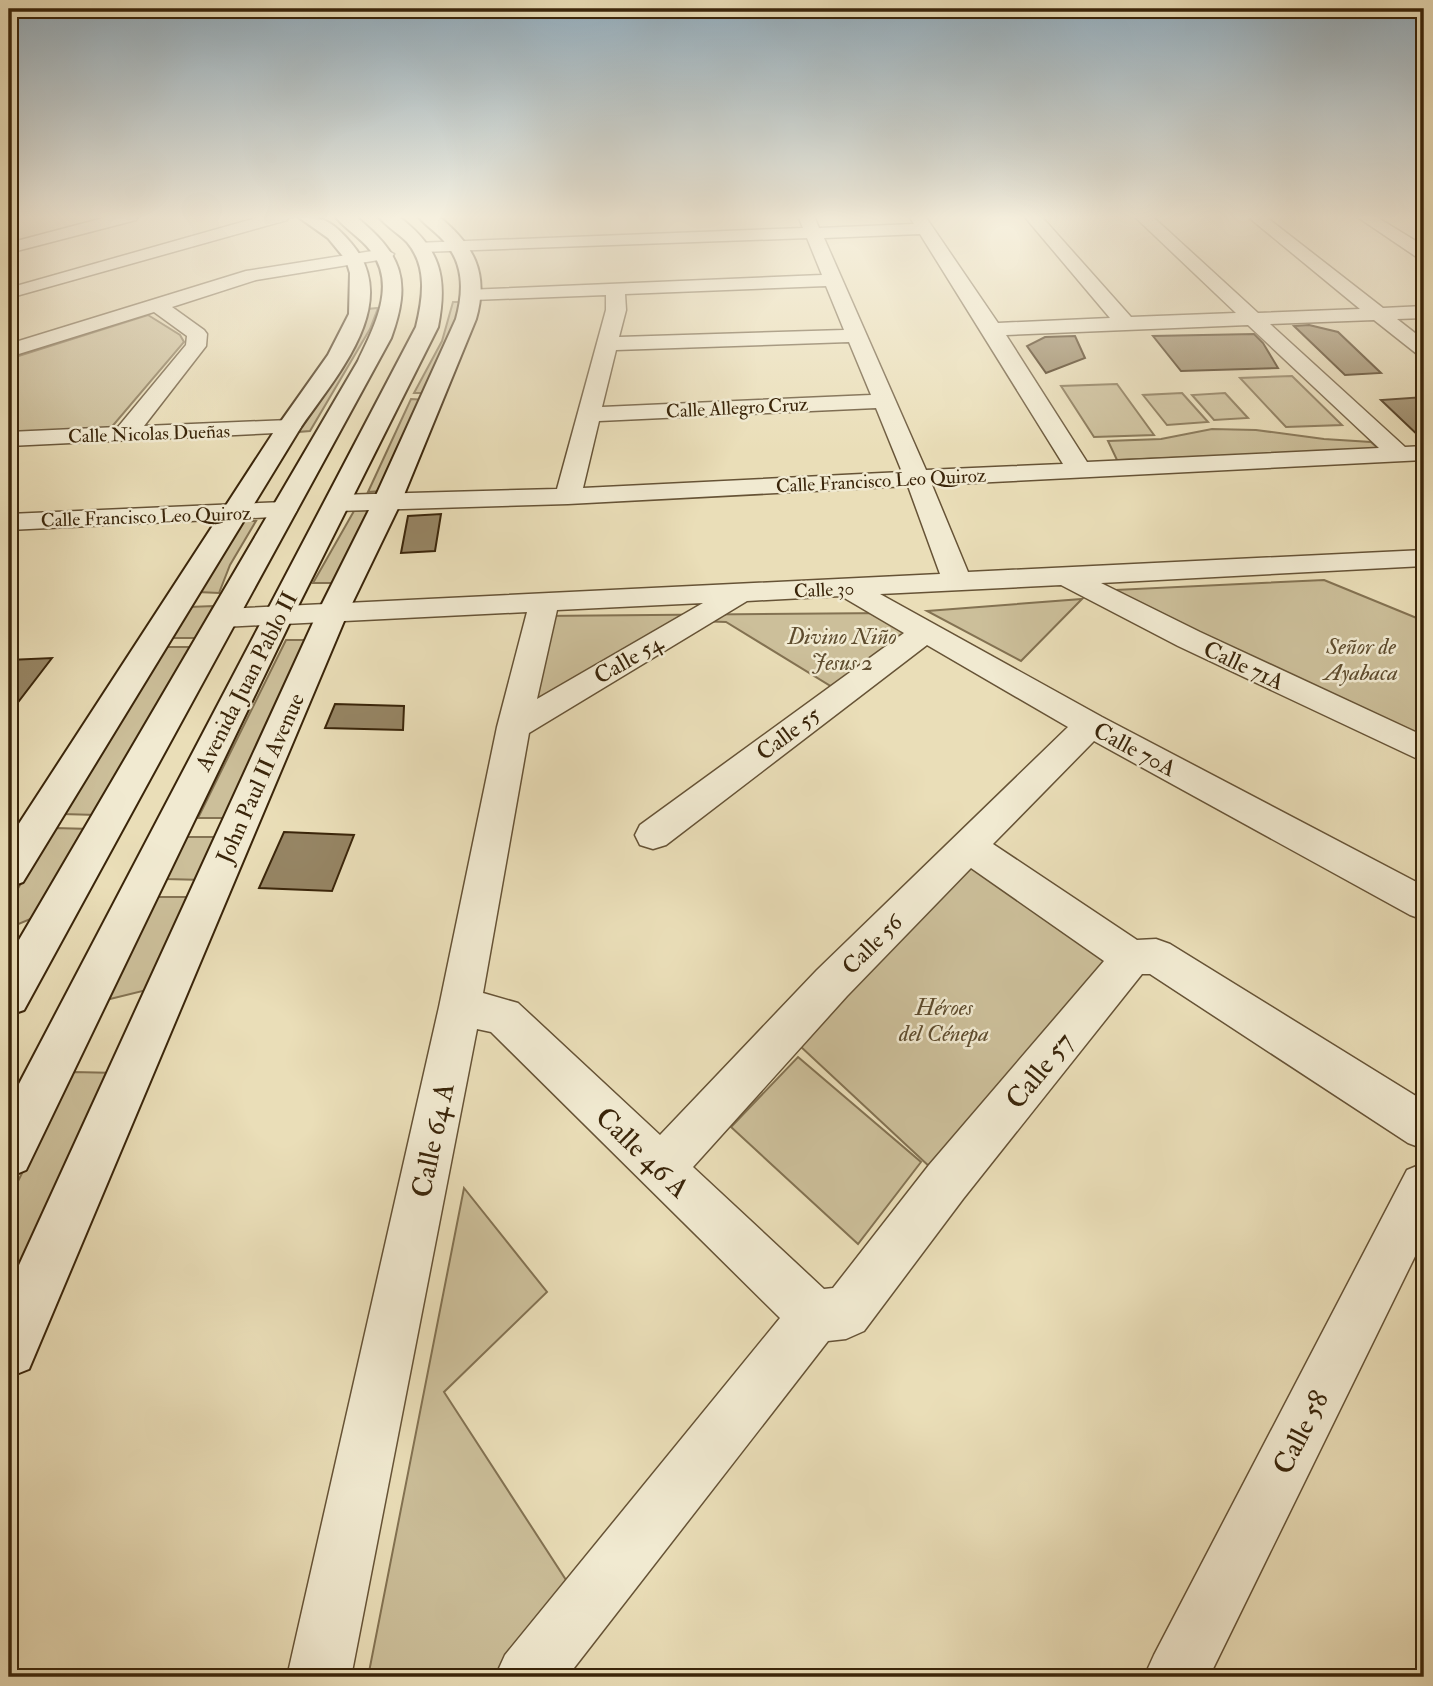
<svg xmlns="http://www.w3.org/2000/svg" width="1433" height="1686" viewBox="0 0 1433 1686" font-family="'IM FELL Double Pica',serif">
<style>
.green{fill:#ccbf9a;stroke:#837252;stroke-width:2}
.building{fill:#968564;stroke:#3a250a;stroke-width:2}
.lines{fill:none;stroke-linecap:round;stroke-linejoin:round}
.street-casing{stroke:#665336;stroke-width:3}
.secondary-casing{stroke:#3a250a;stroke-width:4}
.street{fill:#f1ead1;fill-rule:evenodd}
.secondary{fill:#f1ead1;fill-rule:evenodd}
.labels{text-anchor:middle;stroke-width:5;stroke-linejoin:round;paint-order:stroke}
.far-street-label{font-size:19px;fill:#3a250a;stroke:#f1ead1}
.park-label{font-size:23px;font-style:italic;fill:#5e4c2e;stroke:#f1ead1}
.street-label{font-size:23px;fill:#3a250a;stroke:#f1ead1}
.near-street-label{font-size:28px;fill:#3a250a;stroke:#f1ead1}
</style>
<rect width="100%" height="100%" fill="#eadeb8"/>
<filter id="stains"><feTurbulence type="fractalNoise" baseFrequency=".00286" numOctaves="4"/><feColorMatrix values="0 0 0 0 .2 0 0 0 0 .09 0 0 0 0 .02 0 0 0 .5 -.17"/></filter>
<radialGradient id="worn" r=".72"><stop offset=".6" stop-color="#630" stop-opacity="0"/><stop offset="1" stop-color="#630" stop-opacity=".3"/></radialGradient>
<path class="green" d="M453,302h12l-37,91h-14l28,-52z
M378,308l-8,21 -60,102 -13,1 70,-123z
M148,315l32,20 4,7 -74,87 -101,5v-75z
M1292,376l50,49 -56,2 -46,-49z
M1117,384l37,51 -60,2 -33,-51z
M1182,393l26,29 -41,3 -24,-30z
M1225,393l23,25 -34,2 -22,-25z
M411,399l15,1 -44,91 -14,1z
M1212,429l44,1 68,9 47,3 9,8 -263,10 -9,-19 53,-2z
M375,510l-35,73h-27l41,-72z
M241,521h15l-26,44 -11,28 -21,-1z
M1324,580l100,41v134l-331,-164z
M1082,599l-61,62 -94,-50z
M213,606l-13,32h-30l19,-31z
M890,613l27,26 -75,54 -116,-71 -30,-1 -159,92 3,-97z
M286,640h29l-82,178h-35z
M164,647h31l-98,168 -35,-1z
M55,828l35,1 -50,86 -31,13v-25z
M187,837h37l-20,43 -38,-1z
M969,847l162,111 -185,224 -161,-150z
M157,897h39l-41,91 -49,12z
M798,1057l123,105 -63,82 -127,-117z
M73,1072l45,1 -109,238v-112z
M464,1188l83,104 -103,100 135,208 -62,77h-149z"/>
<path class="building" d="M1309,325l29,7 43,41 -36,2 -51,-49z
M1254,334l9,9 15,25 -97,3 -28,-35z
M1075,336l10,22 -39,15 -19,-27 18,-9z
M1424,397v44l-43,-41z
M441,514l-6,37 -34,2 7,-37z
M52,658l-43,56v-54z
M335,704l69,2 -1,24 -78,-2z
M284,832l70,3 -22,56 -73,-3z"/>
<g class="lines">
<defs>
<path id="street" d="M111,216h27l-2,4 -127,33v-10z
M263,216h26l-2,4 -278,78v-10z
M798,216h16l5,12 95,-4 -5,-8h16l73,107 112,-5 -86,-102h17l90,101 105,-4 -102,-97h18l106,97 102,-4 -113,-93h18l118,92 41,-2v12l-27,1 27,21v16l-7,-2 -43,-34 -104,4 135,123 19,-1v14l-492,25 36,87 456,-22v16l-323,17 99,49 224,104v26l-246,-116 -117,-61 -181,9 222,123 322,169v34l-14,-5 -316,-174 -101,103 144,96 19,-1 14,5 254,157v48l-16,-6 -258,-169h-8l-179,225 -99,132 -18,8 -18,2 -261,336h-72l10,-22 275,-337 -289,-286 -14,-3 -126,648h-64l152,-670 58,-280 30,-115 -304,15 -10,-2 -5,-7 5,-7 10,-2 717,-35 -32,-88 -340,18 -231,7 -9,-3 -4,-5 4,-5 9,-3 220,-6 49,-179v-15l-133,5 -10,-6 3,-4 356,-15 -15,-37 -385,14 -6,-1 -3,-4 3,-4 387,-15zM920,234l143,230 -137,6 -102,-232zM826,286l18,44 -225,7 7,-27 -1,-16zM1248,325l131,123 -292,14 -81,-127zM849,342l22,53 -269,12 14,-57zM876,408l26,64 -319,16 16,-67zM841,596l63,37 -264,192 -5,10 5,10 13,4 13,-4 261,-200 141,82 -251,243 -157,165 -142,-132 -35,-10 46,-260 218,-132zM703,603l-166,96 20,-89zM971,868l133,93 -175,204 -96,123 -9,1 -131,-122 154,-171z
M1356,216h19l49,30v13l-6,-1z
M385,249l9,5 -3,4 -135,22 -84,27 32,23 3,4 -1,12 -62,80 145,-6 8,2 4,5 -4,5 -288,14v-14l109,-5 68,-82 1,-9 -33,-24 -145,45v-13l237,-73z
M284,502l9,2 4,6 -4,6 -284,14v-16z
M1424,1163v75l-215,439h-65l10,-22 253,-485z"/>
<path id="secondary" d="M297,216c26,-1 38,8 54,27 52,60 -15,133 -50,184l-278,455 -14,5v-48l268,-412 51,-72 21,-41 1,-41 -4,-13 -18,-22z
M335,216h20c47,38 57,64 36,122l-367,672 -15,5v-58l349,-596c16,-34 40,-77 12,-111 -10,-13 -25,-21 -35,-34z
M378,216h20c42,32 50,60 40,111l-145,289 -267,554 -17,7v-74l407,-776c7,-29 12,-60 -9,-85 -9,-9 -21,-16 -29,-26z
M418,216h20c36,29 51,57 38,103l-75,183 -54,112 -318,755 -20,8v-90l308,-673 56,-112 83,-183c8,-29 8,-56 -13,-79 -8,-9 -18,-15 -25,-24z"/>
</defs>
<use href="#street" class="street-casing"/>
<use href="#secondary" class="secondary-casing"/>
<use href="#street" class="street"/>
<use href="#secondary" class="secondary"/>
</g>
<linearGradient id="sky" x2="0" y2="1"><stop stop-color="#91acbd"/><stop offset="0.48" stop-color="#f6f0df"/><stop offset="1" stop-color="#f6f0df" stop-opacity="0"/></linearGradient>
<rect width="1433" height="452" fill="url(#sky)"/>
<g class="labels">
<g class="far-street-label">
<text transform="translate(737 407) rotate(-3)" y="7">Calle Allegro Cruz</text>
<text transform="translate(149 433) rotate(-2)" y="7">Calle Nicolas Dueñas</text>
<text transform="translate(881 480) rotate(-3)" y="7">Calle Francisco Leo Quiroz</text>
<text transform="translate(146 516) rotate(-2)" y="7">Calle Francisco Leo Quiroz</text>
<text transform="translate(824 589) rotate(-3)" y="7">Calle 30</text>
</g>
<g class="park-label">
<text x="842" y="644">Divino Niño<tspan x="842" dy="26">Jesus 2</tspan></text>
<text x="1361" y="654">Señor de<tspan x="1361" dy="26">Ayabaca</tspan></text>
<text x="944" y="1015">Héroes<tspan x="944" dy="26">del Cénepa</tspan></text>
</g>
<g class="street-label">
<text transform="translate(628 659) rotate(-30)" y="8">Calle 54</text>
<text transform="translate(1244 665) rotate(25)" y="8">Calle 71A</text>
<text transform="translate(246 681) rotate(-63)" y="8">Avenida Juan Pablo II</text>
<text transform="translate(788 733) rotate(-37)" y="8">Calle 55</text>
<text transform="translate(1135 749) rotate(28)" y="8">Calle 70A</text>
<text transform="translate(260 778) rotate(-66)" y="8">John Paul II Avenue</text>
<text transform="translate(872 944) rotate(-45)" y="8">Calle 56</text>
</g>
<g class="near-street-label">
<text transform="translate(1039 1070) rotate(-51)" y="10">Calle 57</text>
<text transform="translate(432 1140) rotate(-78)" y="10">Calle 64 A</text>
<text transform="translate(643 1152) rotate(44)" y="10">Calle 46 A</text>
<text transform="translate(1300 1432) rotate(-63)" y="10">Calle 58</text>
</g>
</g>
<rect width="1433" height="1686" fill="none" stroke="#eadeb8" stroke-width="35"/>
<rect x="10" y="10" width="1412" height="1665" fill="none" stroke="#3a250a" stroke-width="3.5"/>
<rect x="18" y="18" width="1398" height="1651" fill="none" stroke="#3a250a" stroke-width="2"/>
<rect width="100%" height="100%" filter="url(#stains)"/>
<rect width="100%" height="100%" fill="url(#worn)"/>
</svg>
